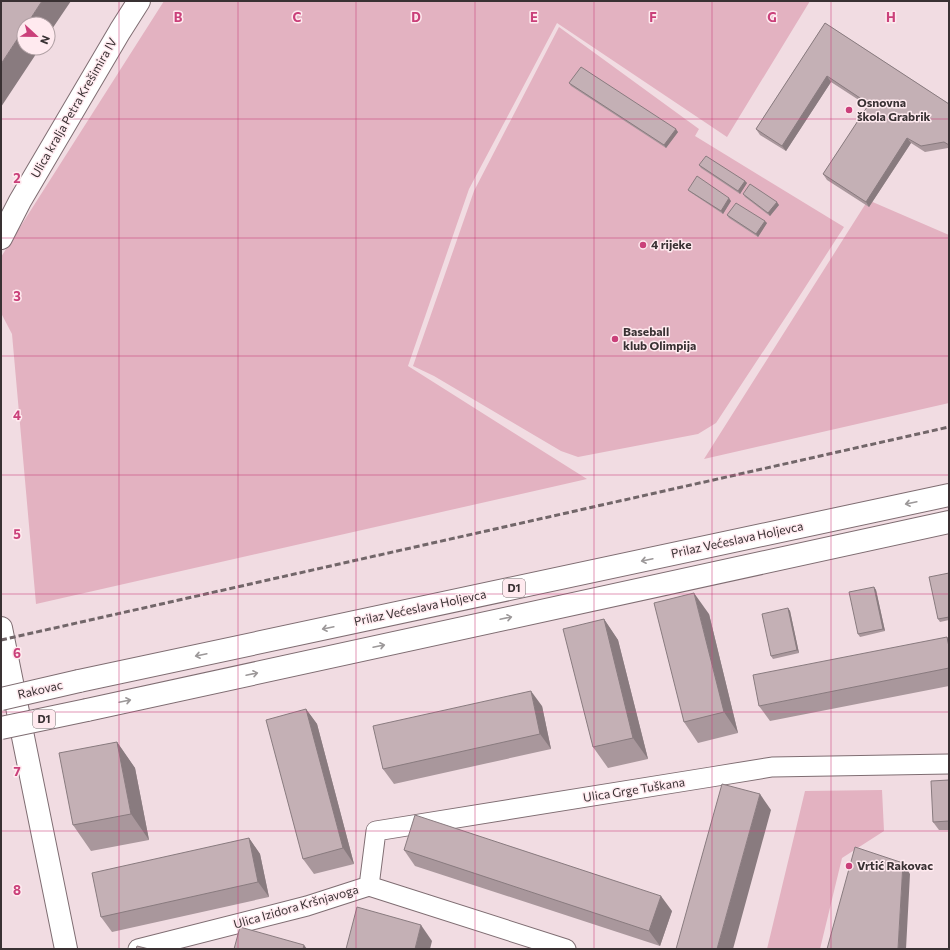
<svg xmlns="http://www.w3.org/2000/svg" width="950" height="950" viewBox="0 0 950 950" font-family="Commissioner,sans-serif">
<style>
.green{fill:#e3b2c1}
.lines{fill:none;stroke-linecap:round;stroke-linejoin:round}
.street-casing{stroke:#7f6d72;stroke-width:21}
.secondary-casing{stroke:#7f6d72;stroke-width:24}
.highway-casing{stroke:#7f6d72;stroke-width:24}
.street{stroke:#fff;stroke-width:19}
.secondary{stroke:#fff;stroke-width:22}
.highway{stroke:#fff;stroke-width:22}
.rail{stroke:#726669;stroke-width:3;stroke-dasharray:6 3;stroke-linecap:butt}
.highway-bridge-casing{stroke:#7f6d72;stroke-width:24;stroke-linecap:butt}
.highway-bridge{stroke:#fff;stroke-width:22}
.wall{fill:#a9979c}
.shaded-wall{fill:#897b7f}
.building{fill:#c4b0b5;stroke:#897b7f}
.oneway{stroke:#9c9899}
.grid{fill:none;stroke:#ca407a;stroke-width:1;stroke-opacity:0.55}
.poi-dot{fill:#ca407a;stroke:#ffeaef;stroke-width:1.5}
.labels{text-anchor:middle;stroke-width:3;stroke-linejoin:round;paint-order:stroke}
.shield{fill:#ffeaef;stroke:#74686b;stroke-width:1}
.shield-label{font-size:11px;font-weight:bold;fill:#393133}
.poi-label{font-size:12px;font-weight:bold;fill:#393133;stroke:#ffeaef;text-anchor:start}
.street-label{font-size:12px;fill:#393133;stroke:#ffeaef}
.grid-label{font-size:13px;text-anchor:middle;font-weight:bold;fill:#ca407a;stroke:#ffeaef;stroke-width:3;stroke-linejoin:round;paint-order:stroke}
</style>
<rect width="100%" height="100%" fill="#f1dce2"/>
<path class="green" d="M164,1h646l-83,136 -170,-114 -88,166 -61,177 179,113 -551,125 -24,-270 -11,-21v-56z
M559,27l140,102 -4,7 149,91 -49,76 -79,120 -18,11 -120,23 -17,-6 -127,-75 -21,-10 61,-175z
M868,200l81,35v168l-245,56z
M882,790l2,41 -42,27 -22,91h-53l38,-158z"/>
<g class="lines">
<defs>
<path id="street" d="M369,886l7,-55 335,-54 61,-10 177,-3
M138,949l169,-43 62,-20 197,63"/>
<path id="secondary" d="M1,238l19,-37 100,-170 19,-30
M1,628l65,321"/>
<path id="highway" d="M79,681l870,-186
M87,710l862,-188"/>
</defs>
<use href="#street" class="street-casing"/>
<use href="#secondary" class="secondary-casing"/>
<use href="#highway" class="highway-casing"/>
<use href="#street" class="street"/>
<use href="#secondary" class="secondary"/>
<use href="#highway" class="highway"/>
<path class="rail" d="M1,640l948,-213"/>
<defs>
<path id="highway-bridge" d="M1,699l78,-18
M1,728l86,-18"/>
</defs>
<use href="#highway-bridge" class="highway-bridge-casing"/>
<use href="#highway-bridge" class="highway-bridge"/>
</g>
<path class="wall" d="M825,23l124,81v44h-1l-23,4 -14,-9 -42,64 -42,-27 -4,-6 45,-68 -37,-24 -45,69 -26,-16 -4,-6z
M569,83l109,49 -12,16 -95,-62z
M699,165l46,16 2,2 -7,11 -39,-26z
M688,190l43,11 -8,13 -33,-22z
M743,194l36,11 -9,11 -25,-19z
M727,215l40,8 -9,14 -29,-19z
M949,573v47l-9,2 -2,-3z
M874,587l2,3 9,41 -25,6 -2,-3z
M788,608l2,3 9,42 -26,6 -2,-3z
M709,614l29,119 -40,10 -14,-21z
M604,619l14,21 30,119 -40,9 -15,-21z
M949,640v46l-179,35 -11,-15z
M542,706l9,43 -157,35 -11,-15z
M306,709l11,15 37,140 -40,10 -11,-15z
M117,742l18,26 14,72 -58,11 -18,-26z
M949,780v50h-10l-6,-8z
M249,838l11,16 9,43 -157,35 -11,-15z
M404,850l268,61 -12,35 -245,-80z"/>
<path class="shaded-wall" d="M42,1h29l-23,34v-11h-21z
M24,29v19h16l-39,59v-43z
M827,76l4,6 -45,69 -4,-5z
M676,129l2,3 -12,16 -2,-3z
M907,138l4,5 -42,64 -3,-5z
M745,181l2,2 -7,11 -2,-3z
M729,198l2,3 -8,13 -2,-3z
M777,202l2,3 -9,11 -2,-3z
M765,221l2,2 -9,14 -2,-3z
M874,587l2,3 9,41 -2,-2z
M694,593l15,21 29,119 -14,-21z
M788,608l2,3 9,42 -2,-3z
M604,619l14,21 30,119 -15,-21z
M947,637l2,3v7z
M531,691l11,15 9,43 -11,-15z
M306,709l11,15 37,140 -11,-16z
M117,742l18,26 14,72 -18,-26z
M760,794l11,16 -38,139h-16z
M249,838l11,16 9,43 -11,-15z
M903,863l7,11 -4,75h-8z
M661,896l11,15 -12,35 -11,-15z
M421,925l11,16 -2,8h-15z
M304,945l3,4h-4z"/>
<path class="building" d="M1,1h41l-15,23h-3v5l-23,35z
M825,23l124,81v41l-5,-3 -23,4 -14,-8 -41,64 -43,-28 46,-70 -42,-28 -45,70 -26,-17z
M581,67l95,62 -12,16 -95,-62z
M706,156l39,25 -7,10 -39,-26z
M697,176l32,22 -8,13 -33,-21z
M750,184l27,18 -9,11 -25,-19z
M736,203l29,18 -9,13 -29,-19z
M949,573v44l-11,2 -9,-42z
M874,587l9,42 -25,5 -9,-42z
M694,593l30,119 -40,10 -30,-119z
M788,608l9,42 -26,6 -9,-42z
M604,619l29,119 -40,9 -30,-118z
M947,637l2,10v21l-190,38 -6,-31z
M531,691l9,43 -157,35 -10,-43z
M306,709l37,139 -40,11 -37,-139z
M117,742l14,72 -58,11 -14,-72z
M949,780v41l-16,1 -2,-41z
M722,784l38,10 -43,155h-41z
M415,815l246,81 -12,35 -245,-81z
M249,838l9,44 -157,35 -9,-44z
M855,847l48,16 -5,86h-71z
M357,907l64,18 -6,24h-69z
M240,927l64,18 -1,4h-69z
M137,946l12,3h-13z"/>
<defs><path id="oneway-shaft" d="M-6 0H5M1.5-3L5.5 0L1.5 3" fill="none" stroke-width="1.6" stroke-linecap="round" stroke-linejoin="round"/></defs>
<g class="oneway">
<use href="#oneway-shaft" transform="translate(911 503) rotate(168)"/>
<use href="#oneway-shaft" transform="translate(647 560) rotate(168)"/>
<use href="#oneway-shaft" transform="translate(506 618) rotate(-12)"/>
<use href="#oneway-shaft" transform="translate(328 628) rotate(168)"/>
<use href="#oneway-shaft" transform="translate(379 646) rotate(-12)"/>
<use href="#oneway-shaft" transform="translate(201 655) rotate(168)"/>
<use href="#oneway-shaft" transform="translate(252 674) rotate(-12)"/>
<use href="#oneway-shaft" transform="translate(125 701) rotate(-12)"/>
</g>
<path class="grid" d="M119,1v948M238,1v948M356,1v948M475,1v948M594,1v948M712,1v948M831,1v948M1,119h948M1,238h948M1,356h948M1,475h948M1,594h948M1,712h948M1,831h948"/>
<g class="poi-dot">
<circle cx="849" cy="110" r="4"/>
<circle cx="643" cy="245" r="4"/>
<circle cx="615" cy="339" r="4"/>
<circle cx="849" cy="866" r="4"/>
</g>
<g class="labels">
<g class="shield">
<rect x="503" y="579" width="22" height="18" rx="3"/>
<rect x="33" y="710" width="22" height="18" rx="3"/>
</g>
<g class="shield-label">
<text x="514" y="592">D1</text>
<text x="44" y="723">D1</text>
</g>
<g class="poi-label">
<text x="857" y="107">Osnovna<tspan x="857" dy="14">škola Grabrik</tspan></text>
<text x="651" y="249">4 rijeke</text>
<text x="623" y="336">Baseball<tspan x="623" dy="14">klub Olimpija</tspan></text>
<text x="857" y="870">Vrtić Rakovac</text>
</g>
<g class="street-label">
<text transform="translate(74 108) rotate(-60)" y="4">Ulica kralja Petra Krešimira IV</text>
<text transform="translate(737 540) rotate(-12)" y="4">Prilaz Većeslava Holjevca</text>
<text transform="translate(420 608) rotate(-12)" y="4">Prilaz Većeslava Holjevca</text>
<text transform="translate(40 690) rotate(-13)" y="4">Rakovac</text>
<text transform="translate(634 790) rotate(-9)" y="4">Ulica Grge Tuškana</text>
<text transform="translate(296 907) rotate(-16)" y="4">Ulica Izidora Kršnjavoga</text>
</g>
</g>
<g class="grid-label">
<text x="178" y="22">B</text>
<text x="297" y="22">C</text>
<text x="416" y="22">D</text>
<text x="534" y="22">E</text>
<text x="653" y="22">F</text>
<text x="772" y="22">G</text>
<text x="891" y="22">H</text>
<text x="17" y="183">2</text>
<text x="17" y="301">3</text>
<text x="17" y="420">4</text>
<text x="17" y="539">5</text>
<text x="17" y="658">6</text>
<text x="17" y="776">7</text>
<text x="17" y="895">8</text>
</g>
<rect width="950" height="950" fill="none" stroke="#393133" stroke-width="4"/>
<g transform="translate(36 36) rotate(112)"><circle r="19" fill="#ffeaef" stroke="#b0a0a4"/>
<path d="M0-3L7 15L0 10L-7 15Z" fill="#ca407a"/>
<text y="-6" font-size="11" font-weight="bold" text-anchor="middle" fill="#393133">N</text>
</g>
</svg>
